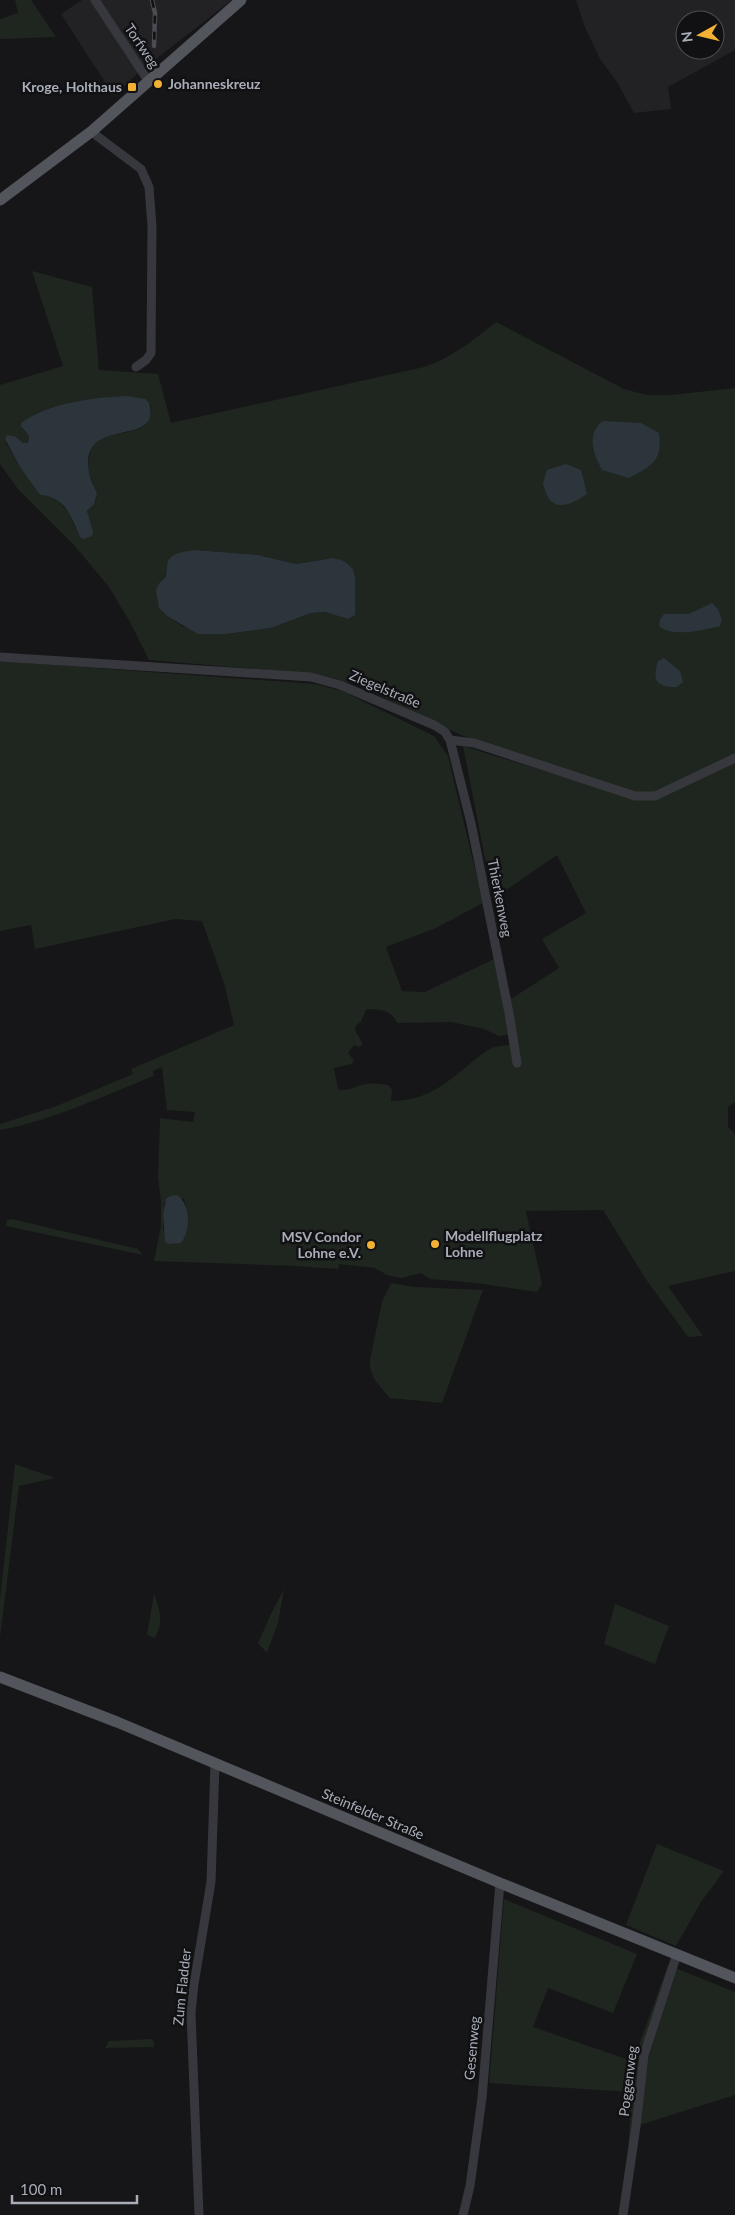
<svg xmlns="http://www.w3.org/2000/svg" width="735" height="2215" viewBox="0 0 735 2215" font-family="Lato,sans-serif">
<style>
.built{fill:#222225;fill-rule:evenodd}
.green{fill:#1e261f;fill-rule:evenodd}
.water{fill:#2c353c}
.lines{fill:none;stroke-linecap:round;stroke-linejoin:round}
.minor{stroke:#37383d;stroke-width:9}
.major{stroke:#53555c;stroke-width:11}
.rail-casing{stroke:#4a4c52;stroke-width:4.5}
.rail{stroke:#111113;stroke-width:2.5;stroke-dasharray:8;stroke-linecap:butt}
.poi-dot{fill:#f2b134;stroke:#111113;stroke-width:2}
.labels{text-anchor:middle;stroke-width:5;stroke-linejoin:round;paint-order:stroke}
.street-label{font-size:14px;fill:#a8adb8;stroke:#111113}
.poi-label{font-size:14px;font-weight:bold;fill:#a8adb8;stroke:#111113;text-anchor:start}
</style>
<rect width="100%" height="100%" fill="#161618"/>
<path class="built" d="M82,0h150l-94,73 -24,23 -53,-82z
M576,0h159v50l-67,37 3,22 -37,4 -17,-31 -17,-23 -16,-34zM685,20h30v30h-30z"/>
<path class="green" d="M15,0h16l25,37 -56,2v-20l18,-6z
M32,271l60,16 7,83 59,4 13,49 253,-56c27,-9 50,-27 72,-45l128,67 23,6h24l64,-7v366l-81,38h-18l-175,-57 -103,-50 -41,-11 -168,-14 -19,-38 -21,-35 -35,-42 -56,-56 -18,-25v-79l63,-19zM112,397c11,0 40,-3 39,13 -1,32 -46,15 -59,38 -5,10 -5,23 0,33 1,5 5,10 5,14 -1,8 -6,11 -10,16l1,5 -8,21 -11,-24 -12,-14 -30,-23 -7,-9 -14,-24 1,-8 8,1 8,7h5l1,-7 -6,-7 20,-18zM195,550l63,5 38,9 37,-6 20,12 2,7v38l-7,4 -23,-7 -14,1 -40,15 -45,6 -42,-7 -17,-11 -8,-8 1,-26 5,-4 2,-14z
M0,661l315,23 27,7 92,45 14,20 35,147 -47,25 -50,19 16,44 23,1 69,-33 9,45 56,-36 -17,-29 44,-26 -29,-58 -64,44 -30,-153 172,53 100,-37v340l-7,5v20l7,7v137l-67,15 35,50 -15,1 -43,-59 -42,-68 -77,1 16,73 -5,8 -60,-9 -47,-4 -9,-6 -19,5 -15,-3 -12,-7 -36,-4 -1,5 -43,-3 -141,-5 7,-35v-25l-3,-24 2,-59 33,4 2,-10 -28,-2 -5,-43 -9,4 1,5c-51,20 -100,44 -154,54v-6l54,-17 79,-33 -2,-5 103,-44 -9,-39 -23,-65 -27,-2 -140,30 -4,-24 -31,6zM369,1009c13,1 22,1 28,14l54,-1 33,7 15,7 9,-1 1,10 -15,2 -8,4c-32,24 -52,50 -95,50l1,-11 -4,-5c-8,-1 -18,-3 -26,0 -9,2 -13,7 -24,4l-4,-21 18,-4 2,-4 -6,-7 6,-8 5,2 4,-3 -8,-14 1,-5 5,-3 5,-12zM183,1198l3,7 2,16 -25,10 1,-28z
M12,1219l126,30 5,6 -137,-29 1,-6z
M391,1283l24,4 68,3 -41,113 -52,-5c-10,-12 -21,-21 -20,-38l12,-58z
M15,1464l40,14 -36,8 -19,151v-37z
M284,1589l-6,34 -11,30 -9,-10 13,-29z
M154,1594c6,18 10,26 1,44l-8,-3z
M615,1604l54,22 -14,38 -51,-20z
M657,1844l67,27 -23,31 -25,44 -50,-21z
M504,1899l133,55 -24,59 -65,-25 -15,39 105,36 2,-21 28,-77 67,27v103l-99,31 -13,89h-5l10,-63 4,-60 -143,-9z
M153,2039l1,8 -49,1 4,-7z"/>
<path class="water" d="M128,396l17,3 4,4c14,47 -70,10 -60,69 1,8 6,15 8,22l-3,10 -7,7 6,21 -1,4 -9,3 -3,-2c-9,-21 -15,-40 -39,-42l-3,-3 -18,-25 -15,-28 2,-4 8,1 8,7h5l1,-7 -8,-10v-3c27,-20 74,-26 107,-27z
M603,421l38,2 18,10c4,28 -8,33 -30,45l-27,-8c-9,-17 -16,-36 1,-49z
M566,464l15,6 6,24c-11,7 -27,18 -38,5 -3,-4 -5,-12 -6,-16l4,-13z
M195,550l63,5 38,9 37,-6 11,3 9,8 2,8v38l-7,4 -23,-7 -14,1 -40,15 -45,6h-28l-31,-18 -8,-8 -3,-18 4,-8 5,-4c2,-5 1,-8 2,-13 2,-13 18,-13 28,-15z
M712,603l6,6 4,11 -2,6c-16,4 -48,12 -61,0l1,-7 4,-5h25z
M664,658l16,13 3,11 -6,5c-21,0 -25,-6 -19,-26z
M177,1195c14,9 14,36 4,48l-13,1 -3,-3 -2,-27 3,-15 4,-3z"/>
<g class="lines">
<path class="minor" d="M95,0l54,82
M92,131l5,5 44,33 8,18 3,39 -1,127 -5,7 -10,7
M0,657l311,20 29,8 94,40 11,7 5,8 24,3 161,53h20l80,-38
M450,740l21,83 38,190 8,50
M199,2215l-8,-202 3,-29 17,-102 4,-118
M463,2215l7,-29 12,-88 18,-215
M623,2215l13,-89 8,-71 33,-101"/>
<path class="major" d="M0,200l92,-69 149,-131
M0,1677l117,45 383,161 235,95"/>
<defs>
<path id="rail" d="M152,0l3,13 -1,33"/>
</defs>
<use href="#rail" class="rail-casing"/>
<use href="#rail" class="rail"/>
</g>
<g class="poi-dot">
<circle cx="158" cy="84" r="5"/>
<rect x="127" y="82" width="10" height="10" rx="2.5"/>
<circle cx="435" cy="1244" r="5"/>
<circle cx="371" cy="1245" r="5"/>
</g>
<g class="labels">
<g class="street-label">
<text transform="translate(142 46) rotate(56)" y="5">Torfweg</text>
<text transform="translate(385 689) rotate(23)" y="5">Ziegelstraße</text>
<text transform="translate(500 898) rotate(79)" y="5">Thierkenweg</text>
<text transform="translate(373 1814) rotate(23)" y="5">Steinfelder Straße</text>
<text transform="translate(182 1987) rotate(-84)" y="5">Zum Fladder</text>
<text transform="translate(472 2048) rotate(-85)" y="5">Gesenweg</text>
<text transform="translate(628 2081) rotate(-83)" y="5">Poggenweg</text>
</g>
<g class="poi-label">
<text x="168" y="89">Johanneskreuz</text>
<text x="122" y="92" text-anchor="end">Kroge, Holthaus</text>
<text x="445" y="1241">Modellflugplatz<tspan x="445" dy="16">Lohne</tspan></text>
<text x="361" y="1242" text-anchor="end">MSV Condor<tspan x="361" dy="16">Lohne e.V.</tspan></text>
</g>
</g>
<g transform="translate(700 35) rotate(262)"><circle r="24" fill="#111113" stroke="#4d4f55"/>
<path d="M0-4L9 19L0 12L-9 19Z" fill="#f2b134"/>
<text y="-8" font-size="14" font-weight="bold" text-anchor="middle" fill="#a8adb8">N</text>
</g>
<path d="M12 2195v8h125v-8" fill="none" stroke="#a8adb8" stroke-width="2.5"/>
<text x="20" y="2195" font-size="15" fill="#a8adb8" stroke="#111113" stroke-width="4" paint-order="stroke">100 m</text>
</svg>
